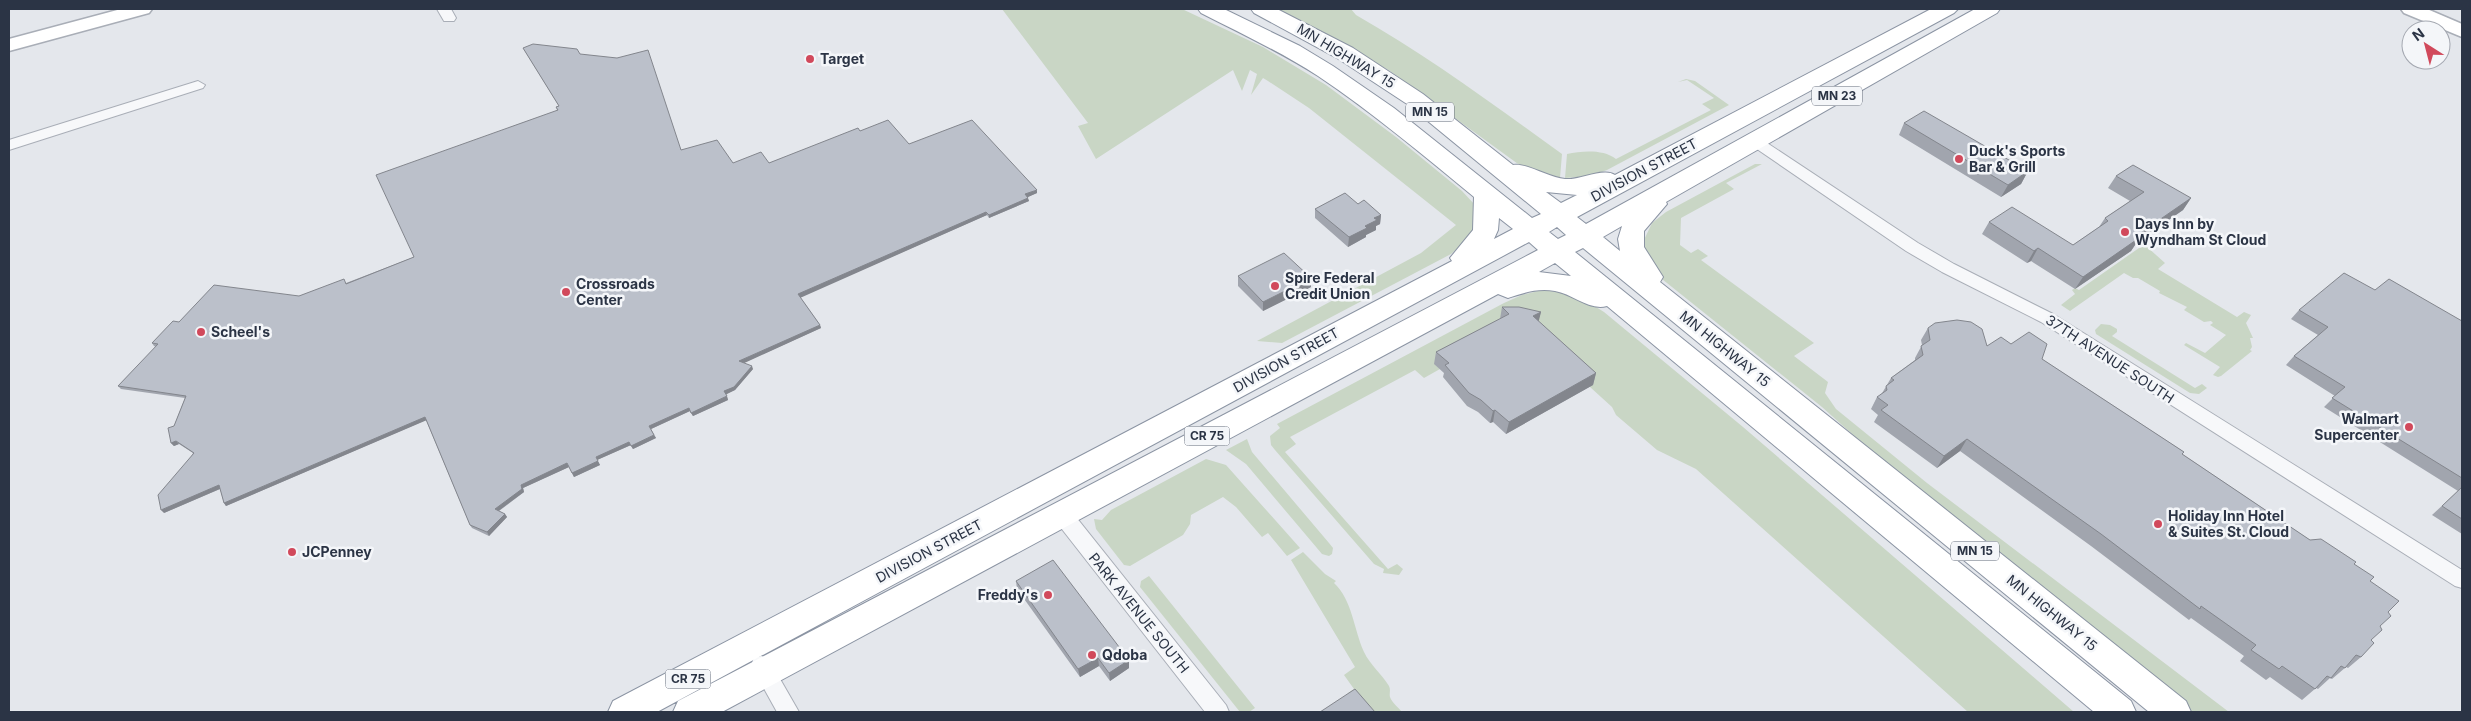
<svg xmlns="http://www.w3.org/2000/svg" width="2471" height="721" viewBox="0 0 2471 721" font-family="Inter,sans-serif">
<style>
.green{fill:#c9d6c5}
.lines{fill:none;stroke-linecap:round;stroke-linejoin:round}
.street-casing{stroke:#a9aeb7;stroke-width:2}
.secondary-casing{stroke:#a9aeb7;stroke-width:3}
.highway-casing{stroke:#8b94a3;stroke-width:2}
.street{fill:#f7f8fa;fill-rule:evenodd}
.secondary{fill:#fff;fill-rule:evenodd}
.highway{fill:#fff;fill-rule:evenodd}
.wall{fill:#a1a5ae}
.shaded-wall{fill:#83868d}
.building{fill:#bbc0ca;stroke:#83868d}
.poi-dot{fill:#d1495b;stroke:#f4f6f9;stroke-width:2}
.labels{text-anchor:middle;stroke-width:5;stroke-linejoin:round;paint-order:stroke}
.shield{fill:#f4f6f9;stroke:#676e7b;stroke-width:1}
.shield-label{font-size:12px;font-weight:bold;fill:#2b3445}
.street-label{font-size:14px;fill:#2b3445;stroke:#f4f6f9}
.poi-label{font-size:14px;font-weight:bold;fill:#2b3445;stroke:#f4f6f9;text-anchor:start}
</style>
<rect width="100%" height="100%" fill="#e4e7ec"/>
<path class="green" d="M1002,9h180l81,38 63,38 70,52 66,54 14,15 -4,30 -21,18 -169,89 -25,-2 164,-88 35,-28 -147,-117 -41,-27 -5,-3 -12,17 6,-21 -7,-4 -8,21 -9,-21 -137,89 -18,-33 10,-3z
M1275,9h76l5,6c72,41 138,90 206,139l-2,24 -35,-9 -135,-98 -67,-39z
M1686,79l9,2 34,24 -122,65 -17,6 -25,2 2,-24c15,-3 36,-5 49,5l95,-49 -9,-6 12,-6 -27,-18 -9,2z
M1755,164h7l-36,19 8,6 -53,29 -1,27 11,8 7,-4 10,7 -7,4 113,83 -20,13 34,26 -3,11 11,16 91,74 302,229h-41l-24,-18 -262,-215 -80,-72 -165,-132 -10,-10 -4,-23 9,-19 14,-11z
M2146,246l19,17 -7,6 79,48 7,-5 7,3 -5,8 7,15h-3l2,9 -2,3 2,1 -31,25 -3,1 -5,-2 7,-8 -36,-22 2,-2 19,10 21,-18 -16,-10 3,-2 -2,-2 -7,1 -20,-12 3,-3 -28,-14 1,-2 -22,-13h-5l-9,-5 -54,38 -9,-6 14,-11 -3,-4 3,-2 4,2 60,-42z
M1538,291c25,-2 45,7 66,21l139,115 331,285h-106l-272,-243 -39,-19 -41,-35 -4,-8 -22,-20 -155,-23 5,5 -16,9 -9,-8 -125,67 6,7 -11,8 103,117 9,-5 6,5 -4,6 -16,-2 1,-4 -10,-5 -99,-114 -4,-5 -1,-9 10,-8 -3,-4 227,-121 18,-8z
M2101,324l9,1 7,4v3l-5,4 83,52 7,-4 5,4 -8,6 -9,-1 -94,-59 -1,-4z
M1247,439l5,13 77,91 4,5 -1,6 -3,2 -7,-2 -76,-90 -20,-14z
M1206,459l20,6 74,83 -13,8 -19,-23 -6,4 -26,-30 -13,-10 -32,18 -1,9 -7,11 -53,31 -6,-1 -28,-36 -2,-10 8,1 9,-10z
M1303,552l22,22 11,7 -2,2c18,16 20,47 30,69 6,13 18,22 25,34 2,4 0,8 1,11 2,6 9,11 12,15h-37l-17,-19 6,-4 -10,-14 11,-8 -64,-107z
M1149,576l106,132 -6,4h-9l-100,-125 1,-6z"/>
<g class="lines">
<defs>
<path id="street" d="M437,9h14l5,9 -2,3h-10z
M198,81l7,4 -2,3 -194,62v-10z
M1756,137l5,2 157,104 36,21 99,50 409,256v18l-7,-2 -414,-264 -99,-50 -36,-21 -155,-106 -3,-3 3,-3z
M1061,505l7,2 158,198 3,7h-24l-151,-193 -3,-6 3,-6z
M761,656l7,2 31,54h-22l-26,-47 3,-7z"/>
<path id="secondary" d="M121,9h31l-3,4 -140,38v-12z
M2401,9h26l35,15v13l-58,-24z"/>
<path id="highway" d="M1198,9h26l76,37 33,20 61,42 138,110 9,-4 -134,-110 -70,-46 -83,-45 -3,-4h26l76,39 70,46 90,71c12,-3 36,13 52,14 16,1 39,-12 50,-4l316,-166h27l-4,4 -377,204 9,7 389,-215h25l-3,4 -331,189 1,2 -23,27v16l19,30 -3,5 526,419 5,11h-42l-566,-464 -8,4 556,449 5,11h-42l-487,-406c-18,5 -34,-12 -52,-15 -18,-3 -31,2 -47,7l-10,-4 -776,418h-49l5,-11 860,-451 -9,-8 -872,470h-49l5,-11 839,-440 -2,-3 23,-28 1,-33c-51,-42 -101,-84 -156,-121 -37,-24 -78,-43 -117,-63zM1546,192l31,3 -16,8zM1499,218l14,11 -19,10 4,-9zM1622,226l-4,13 2,12 -17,-14zM1557,227l9,8 -8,4 -9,-7zM1555,263l16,13 -32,-4z"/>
</defs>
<use href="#street" class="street-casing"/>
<use href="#secondary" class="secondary-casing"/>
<use href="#highway" class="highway-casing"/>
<use href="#street" class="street"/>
<use href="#secondary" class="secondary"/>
<use href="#highway" class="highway"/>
</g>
<path class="wall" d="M523,48l57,6 101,96 52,13h36l91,-32 49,13 128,49 -10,4 2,4 -40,17 -2,-3 -187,82 20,28 1,3 -78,35 10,6 -18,21 -9,4 2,6 -35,16 -3,-5 -39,18 5,9 -23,11 -2,-4 -34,15 3,5 -26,12 -5,-10 -46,21 1,4 -25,19 6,3 2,3 -18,19 -17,-8 -2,-3 -44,-105 -200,86 -2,-3 -4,-14 -56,24 29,-60 -14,-9 -5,2 -3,-3 3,-17 11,-28 -64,-9 -3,-3 38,-39 -2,-1 -2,-3 27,-21 120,-26 47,-13 68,-26 143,-147 -1,-3 3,-1z
M1904,123l124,48 -7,13 -20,13 -102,-62z
M2116,176l75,22 -8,12 -46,32 -6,9 -56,38 -44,-28 -4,2 -45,-29 7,-12 84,23 26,-18 6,-9 25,-17 -22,-13z
M1358,204l23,11 -1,9 -4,2v4l-10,5v2l-18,10 -33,-29v-9z
M1238,276l73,11 -48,24 -25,-25z
M2375,290l87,31v213l-30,-19 26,-24 -134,-84 11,-11 -49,-31 8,-9 24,-21 -27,-16 8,-9z
M1502,307l39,5 -3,9 58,52 -3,12 -87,49 -13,-12 -3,1 -12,-11 -11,-6 -24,-29 1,-4 -10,-9 2,-12 64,-33z
M1928,328l59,18 24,-2 31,15 142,93 -2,2 128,86 44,24 16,17 18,31 -27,45 -13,11 -2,-1 -14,12 -2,-1 -12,11 -2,-1 -14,12 -32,-23 -4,3 -26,-19 4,-5 -53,-38 -2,2 -98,-74 -131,-95 -23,17 -63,-46 4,-7 -7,-6 6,-12 4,-2 10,-17 24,-18v-2l7,-13 -1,-5z
M1016,581l113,79v8l-19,13 -11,-15 -19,11 -63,-88z"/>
<path class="shaded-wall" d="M2028,171l-7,13 -20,13 7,-12z
M1037,190v3l-11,5 -1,-4z
M1028,198l1,3 -40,17v-3z
M2191,198l-8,12 -46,32 -6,9 -56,38 8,-12 53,-41z
M986,212l1,3 -187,83 -2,-4z
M1381,215l-1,9 -4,2v4l-10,5v2l-18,10 1,-10 16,-11 9,-8z
M2038,248l-7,13 -4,2 7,-12z
M1311,278v9l-48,24v-9z
M1541,312l-3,12 -5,-8z
M820,325l1,3 -81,37 -1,-4z
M752,366l1,3 -18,21 -10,5 -1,-4z
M1596,373l-3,12 -87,49 3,-12z
M727,396l1,4 -35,16 -2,-3z
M689,408l1,3 -39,18 -2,-3z
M1495,410l-2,12 -3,1 3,-12z
M425,417l2,3 -201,86 -2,-3z
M654,435l2,3 -23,11 -2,-3z
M1967,439l-7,12 -23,17 7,-12z
M176,441l3,3 -5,2 -3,-3z
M629,442l2,3 -34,15 -1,-3z
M598,461l2,4 -26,12 -2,-4z
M567,463l2,4 -46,21 1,4 -27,20 -2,-3 26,-24z
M219,485l3,3 -58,25 -3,-3z
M505,514l2,3 -18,19 -2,-4z
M1098,658l1,8 -19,11 -2,-8z
M1129,660v8l-19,13 -1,-8z"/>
<path class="building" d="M533,44l44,5 3,5 37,4 31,-8 33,100 36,-10 16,23 28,-11 8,11 89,-35 2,3 28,-11 21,24 63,-24 65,70 -12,4 3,4 -39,17 -3,-3 -188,82 22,31 -81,36 13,5 -18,21 -10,4 3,5 -36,17 -2,-5 -40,18 5,9 -23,11 -2,-4 -33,15 2,4 -26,12 -5,-10 -46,22 1,4 -27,20 10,5 -18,18 -17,-7 -45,-108 -201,86 -5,-18 -58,25 -3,-15 36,-42 -18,-12 -5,2 -3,-15 6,-2 12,-30 -68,-10 40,-42 -6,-1 21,-22 6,1 35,-37 85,11 45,-17 2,5 68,-27 -38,-82 182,-65 -2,-3 3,-1 -36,-58z
M1924,111l104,60 -20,14 -104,-62z
M2133,165l58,33 -55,38 3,2 -56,39 -45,-29 -4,3 -45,-29 23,-15 61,38 35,-24 -3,-3 39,-26 -28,-16z
M1345,193l13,11 6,-4 17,15 -7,3 3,2 -12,6 2,2 -18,9 -34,-28z
M1284,253l27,25 -48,24 -25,-26z
M2344,273l31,17 14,-11 73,42v157l-130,-80 13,-11 -51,-31 34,-29 -29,-17z
M1502,307h17l22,5 -8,4 63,57 -87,49 -14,-12 -2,1 -12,-11 -12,-7 -24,-28 4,-2 -13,-11 73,-38z
M1957,320l14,2 11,7 5,17 14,-9 10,7 18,-12 18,12 -5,15 142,93 -2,2 128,86 11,-1 35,23 -2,2 20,13 -4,4 29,20 -11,11 3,4 -11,10 2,4 -11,10 3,3 -13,14 -5,-2 -11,13 -4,-2 -10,12 -4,-2 -12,13 -33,-23 -3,3 -28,-19 5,-5 -55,-39 -1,3 -99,-75 -134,-95 -23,17 -63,-46 7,-5 -11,-8 10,-7 -1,-4 8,-6 -3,-2 32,-23 -2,-9 9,-6 -2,-12 7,-5z
M2462,487v32l-20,-13z
M1053,560l76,100 -20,13 -11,-15 -20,11 -62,-88z
M1355,689l20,23h-55z"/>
<g class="poi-dot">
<circle cx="810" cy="59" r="5"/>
<circle cx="1959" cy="159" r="5"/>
<circle cx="2125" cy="232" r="5"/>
<circle cx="1275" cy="286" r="5"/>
<circle cx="566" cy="292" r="5"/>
<circle cx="201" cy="332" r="5"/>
<circle cx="2409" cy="427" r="5"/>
<circle cx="2158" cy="524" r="5"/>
<circle cx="292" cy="552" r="5"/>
<circle cx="1048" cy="595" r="5"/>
<circle cx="1092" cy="655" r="5"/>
</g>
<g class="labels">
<g class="shield">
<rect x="1812" y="86.5" width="50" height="19" rx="4"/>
<rect x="1406" y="102.5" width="48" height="19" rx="4"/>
<rect x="1184.5" y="426.5" width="45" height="19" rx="4"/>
<rect x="1951" y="541.5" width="48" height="19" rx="4"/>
<rect x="665.5" y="669.5" width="45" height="19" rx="4"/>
</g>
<g class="shield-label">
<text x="1837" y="100">MN 23</text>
<text x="1430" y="116">MN 15</text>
<text x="1207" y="440">CR 75</text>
<text x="1975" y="555">MN 15</text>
<text x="688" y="683">CR 75</text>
</g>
<g class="street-label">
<text transform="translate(1346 56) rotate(31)" y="5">MN HIGHWAY 15</text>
<text transform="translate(1644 170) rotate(-28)" y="5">DIVISION STREET</text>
<text transform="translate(1725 349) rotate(39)" y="5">MN HIGHWAY 15</text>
<text transform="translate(2110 359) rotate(33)" y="5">37TH AVENUE SOUTH</text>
<text transform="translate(1286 360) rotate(-29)" y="5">DIVISION STREET</text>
<text transform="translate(929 551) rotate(-28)" y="5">DIVISION STREET</text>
<text transform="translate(1139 613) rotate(51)" y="5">PARK AVENUE SOUTH</text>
<text transform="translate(2052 613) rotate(39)" y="5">MN HIGHWAY 15</text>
</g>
<g class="poi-label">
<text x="820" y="64">Target</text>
<text x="1969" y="156">Duck's Sports<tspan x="1969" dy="16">Bar &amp; Grill</tspan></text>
<text x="2135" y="229">Days Inn by<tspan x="2135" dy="16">Wyndham St Cloud</tspan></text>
<text x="1285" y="283">Spire Federal<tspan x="1285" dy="16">Credit Union</tspan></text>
<text x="576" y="289">Crossroads<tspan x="576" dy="16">Center</tspan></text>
<text x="211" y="337">Scheel's</text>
<text x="2399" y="424" text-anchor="end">Walmart<tspan x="2399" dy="16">Supercenter</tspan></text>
<text x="2168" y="521">Holiday Inn Hotel<tspan x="2168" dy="16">&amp; Suites St. Cloud</tspan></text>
<text x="302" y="557">JCPenney</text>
<text x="1038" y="600" text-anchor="end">Freddy's</text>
<text x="1102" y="660">Qdoba</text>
</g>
</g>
<rect width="2471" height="721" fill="none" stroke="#2b3445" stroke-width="20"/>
<g transform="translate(2426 45) rotate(324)"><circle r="24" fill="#f4f6f9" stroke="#a4a8b1"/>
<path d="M0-4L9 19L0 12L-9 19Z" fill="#d1495b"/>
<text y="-8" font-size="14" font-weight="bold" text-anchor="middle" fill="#2b3445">N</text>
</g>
</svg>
